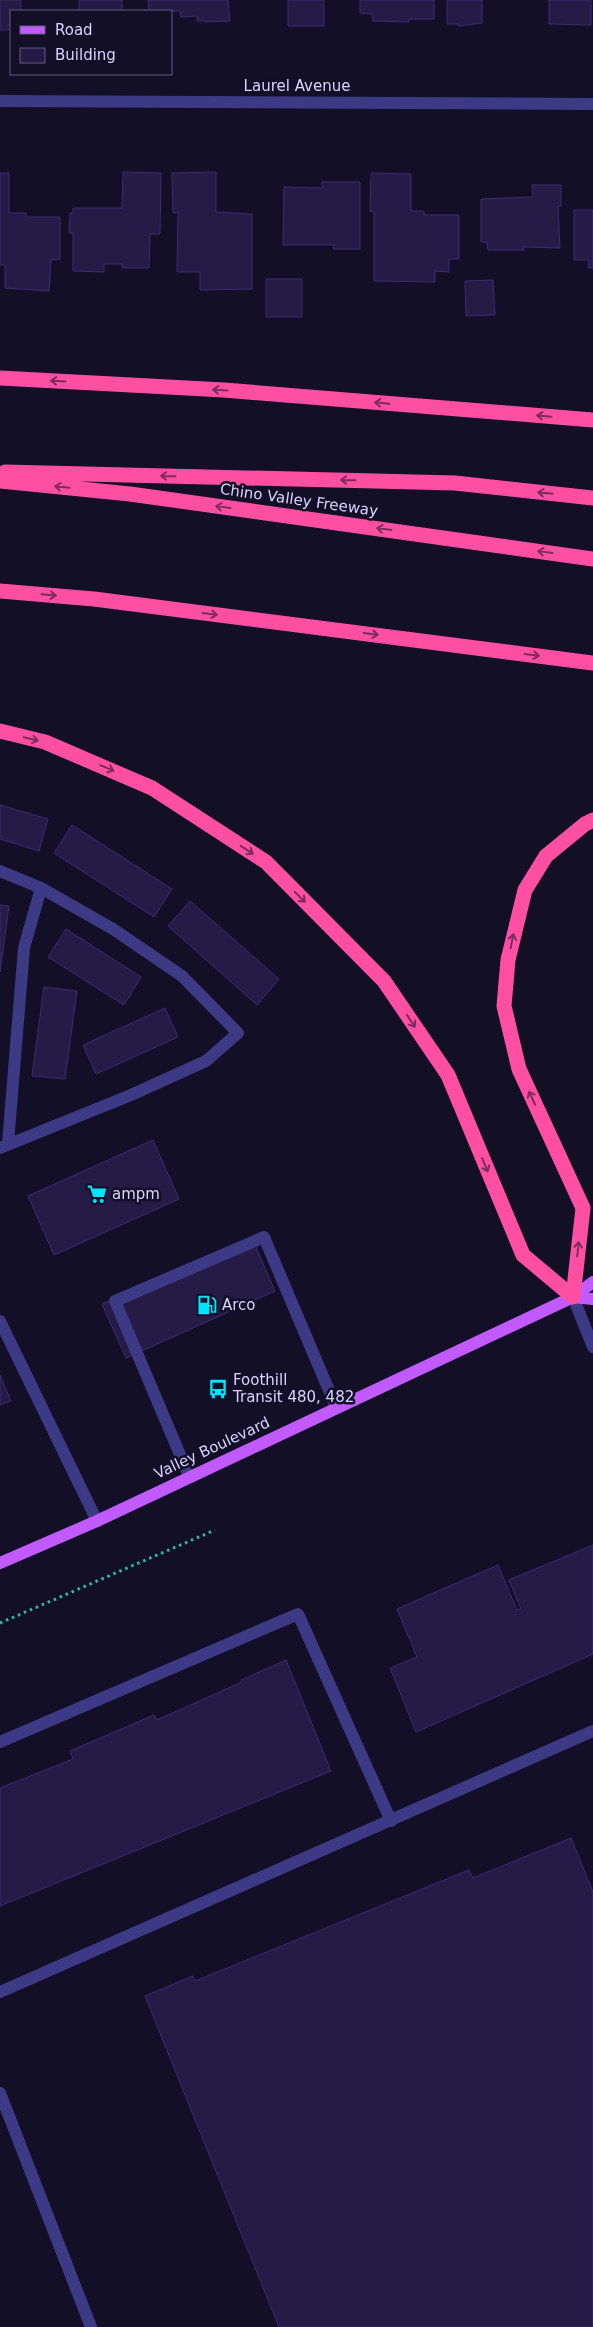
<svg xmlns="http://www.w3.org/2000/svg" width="593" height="2327" viewBox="0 0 593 2327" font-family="'DejaVu Sans',sans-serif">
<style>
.building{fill:#241b47;stroke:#3b2d73}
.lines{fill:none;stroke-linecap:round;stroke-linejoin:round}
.path{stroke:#2fb8b0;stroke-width:3;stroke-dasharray:2.5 4;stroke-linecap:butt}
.service{stroke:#3d3a85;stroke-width:12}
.minor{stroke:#3d3a85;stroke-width:12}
.tertiary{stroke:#3d3a85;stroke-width:12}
.primary{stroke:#c25bff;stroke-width:12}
.motorway{stroke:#ff4fa3;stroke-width:15}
.oneway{stroke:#7d2c5e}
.labels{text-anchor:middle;stroke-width:5;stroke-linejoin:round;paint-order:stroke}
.street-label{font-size:15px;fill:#d9d4ff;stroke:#130f26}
.poi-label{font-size:15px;fill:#d9d4ff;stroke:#130f26;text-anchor:start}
</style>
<rect width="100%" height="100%" fill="#130f26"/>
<path class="building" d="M0,0h21v11h-10v19h-11z
M79,0h43v11h-43z
M148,0h80l2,21 -25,1v-1h-8v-5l-16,1 -1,-6h-31z
M288,0h36v26h-36z
M360,0h74v19h-25v3l-36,-1 -1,-7 -12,-1z
M447,0h35v23l-24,3v-2h-11z
M549,0h42v25l-42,-1z
M123,172l38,1 -1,61h-10l-1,34h-27v-4h-18v8l-31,-1v-38h-4l1,-20h3v-5h49z
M216,172v40l36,2v75l-52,1v-18h-23l1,-60 -5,1 -1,-40z
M0,173h9v40h17v4h34v42l-9,1 -2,31 -44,-3v-23h-5z
M371,173l40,1v37h13v4h35v44h-10v13l-14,-1v11l-61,-1v-69l-4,-1z
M322,182h38v67h-27l1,-4h-51l1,-58 38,1z
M532,185h29v21h-3l2,42 -37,-1 1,3h-36l-1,-8h-6v-43l52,-2z
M574,210h19v58h-5l1,-8h-15z
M266,279h36v38h-36z
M493,280l2,35 -29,1 -1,-35z
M0,805l48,14 -9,32 -39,-12z
M72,825l100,64 -18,28 -100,-64z
M190,901l89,78 -22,26 -89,-79z
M0,905l9,1 -9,66z
M66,929l75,48 -17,28 -76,-48z
M44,987l33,4 -12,88 -33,-3z
M165,1008l13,29 -82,37 -13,-29z
M153,1140l26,59 -125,56 -26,-59z
M252,1238l23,53 -149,67 -24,-54z
M0,1375l11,26 -11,4z
M593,1545v109l-177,78 -26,-64 27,-11 -20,-48 101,-44 19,45 4,-1 -12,-29z
M286,1660l45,111 -331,135v-118l73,-29 -3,-8 84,-36 3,5 85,-38 -1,-2z
M571,1838l22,54v435h-314l-134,-331 48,-20 2,5 274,-111 4,8z"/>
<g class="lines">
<path class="path" d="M0,1623l215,-93"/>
<path class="service" d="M0,871l41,17 72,41 69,47 56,57 -32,28 -75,34 -131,53
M8,1143l16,-195 17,-60
M0,1321l97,200
M189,1476l-74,-175 149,-64 72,170
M0,1742l298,-128 93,207
M0,1992l593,-261
M0,2093l91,234"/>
<path class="minor" d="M0,101l593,3"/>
<path class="tertiary" d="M573,1297l20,50"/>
<path class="primary" d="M573,1297l20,2
M0,1563l97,-42 476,-224 20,-15"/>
<path class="motorway" d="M0,378l224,12 369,30
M5,472l450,11 138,15
M0,481l130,13 463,65
M0,591l94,8 499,64
M0,731l45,11 107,46 114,74 118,119 64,94 75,180 50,42
M573,1297l10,-89 -64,-139 -15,-63 4,-46 17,-70 21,-34 39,-32 8,-4"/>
</g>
<defs><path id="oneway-shaft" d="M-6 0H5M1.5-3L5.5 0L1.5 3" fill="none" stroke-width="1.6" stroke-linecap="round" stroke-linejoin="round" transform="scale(1.25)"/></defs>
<g class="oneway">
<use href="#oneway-shaft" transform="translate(58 381) rotate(-177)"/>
<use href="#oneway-shaft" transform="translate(220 390) rotate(-177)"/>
<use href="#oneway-shaft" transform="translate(382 403) rotate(-175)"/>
<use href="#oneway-shaft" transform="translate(544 416) rotate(-175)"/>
<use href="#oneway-shaft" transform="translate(168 476) rotate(-179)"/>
<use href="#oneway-shaft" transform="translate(348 480) rotate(-179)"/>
<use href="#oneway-shaft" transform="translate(62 487) rotate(-174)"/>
<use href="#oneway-shaft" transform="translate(545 493) rotate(-174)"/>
<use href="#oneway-shaft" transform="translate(223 507) rotate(-172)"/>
<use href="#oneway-shaft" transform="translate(384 529) rotate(-172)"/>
<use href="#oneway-shaft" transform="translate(545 552) rotate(-172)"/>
<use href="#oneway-shaft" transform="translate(49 595) rotate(5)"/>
<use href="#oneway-shaft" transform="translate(210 614) rotate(7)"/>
<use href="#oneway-shaft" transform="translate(371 634) rotate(7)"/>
<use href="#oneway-shaft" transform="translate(532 655) rotate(7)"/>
<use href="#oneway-shaft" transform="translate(31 739) rotate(14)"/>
<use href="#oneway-shaft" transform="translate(107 768) rotate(23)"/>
<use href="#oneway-shaft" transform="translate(247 850) rotate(33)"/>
<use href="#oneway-shaft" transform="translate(300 897) rotate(45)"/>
<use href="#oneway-shaft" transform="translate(512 941) rotate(-79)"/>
<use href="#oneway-shaft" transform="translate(411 1021) rotate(56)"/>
<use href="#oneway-shaft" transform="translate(532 1098) rotate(-115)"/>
<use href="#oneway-shaft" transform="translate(485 1165) rotate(67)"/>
<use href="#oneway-shaft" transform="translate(578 1249) rotate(-84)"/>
</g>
<defs>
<symbol id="supermarket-bare" viewBox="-9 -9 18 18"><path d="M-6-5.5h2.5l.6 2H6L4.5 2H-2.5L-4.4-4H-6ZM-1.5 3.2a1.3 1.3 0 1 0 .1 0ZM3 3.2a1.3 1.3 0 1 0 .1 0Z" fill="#00e5ff" stroke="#130f26" stroke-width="2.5" paint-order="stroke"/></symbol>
<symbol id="fuel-bare" viewBox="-9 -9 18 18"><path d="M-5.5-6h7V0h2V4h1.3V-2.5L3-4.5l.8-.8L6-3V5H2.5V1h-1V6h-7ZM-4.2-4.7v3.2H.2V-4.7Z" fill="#00e5ff" stroke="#130f26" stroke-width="2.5" paint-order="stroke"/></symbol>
<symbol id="bus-bare" viewBox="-9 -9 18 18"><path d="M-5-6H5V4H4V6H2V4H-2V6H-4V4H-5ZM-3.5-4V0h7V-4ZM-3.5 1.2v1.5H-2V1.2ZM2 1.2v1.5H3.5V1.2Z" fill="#00e5ff" stroke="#130f26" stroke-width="2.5" paint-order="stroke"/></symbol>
</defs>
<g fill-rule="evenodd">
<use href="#supermarket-bare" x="83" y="1180" width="28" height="28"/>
<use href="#fuel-bare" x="193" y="1291" width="28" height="28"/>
<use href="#bus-bare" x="204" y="1375" width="28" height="28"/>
</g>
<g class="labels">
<g class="street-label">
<text x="297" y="91">Laurel Avenue</text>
<text transform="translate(299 500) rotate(8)" y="5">Chino Valley Freeway</text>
<text transform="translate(212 1448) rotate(-25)" y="5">Valley Boulevard</text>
</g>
<g class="poi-label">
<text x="112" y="1199">ampm</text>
<text x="222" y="1310">Arco</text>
<text x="233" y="1385">Foothill<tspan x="233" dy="17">Transit 480, 482</tspan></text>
</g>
</g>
<rect x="10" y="10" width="162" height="65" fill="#130f26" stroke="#625e7d"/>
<rect x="20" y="26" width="25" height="8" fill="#c25bff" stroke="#625e7d"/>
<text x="55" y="35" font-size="15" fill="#d9d4ff">Road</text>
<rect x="20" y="48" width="25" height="15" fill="#241b47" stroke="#625e7d"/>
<text x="55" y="60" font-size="15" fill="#d9d4ff">Building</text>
</svg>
